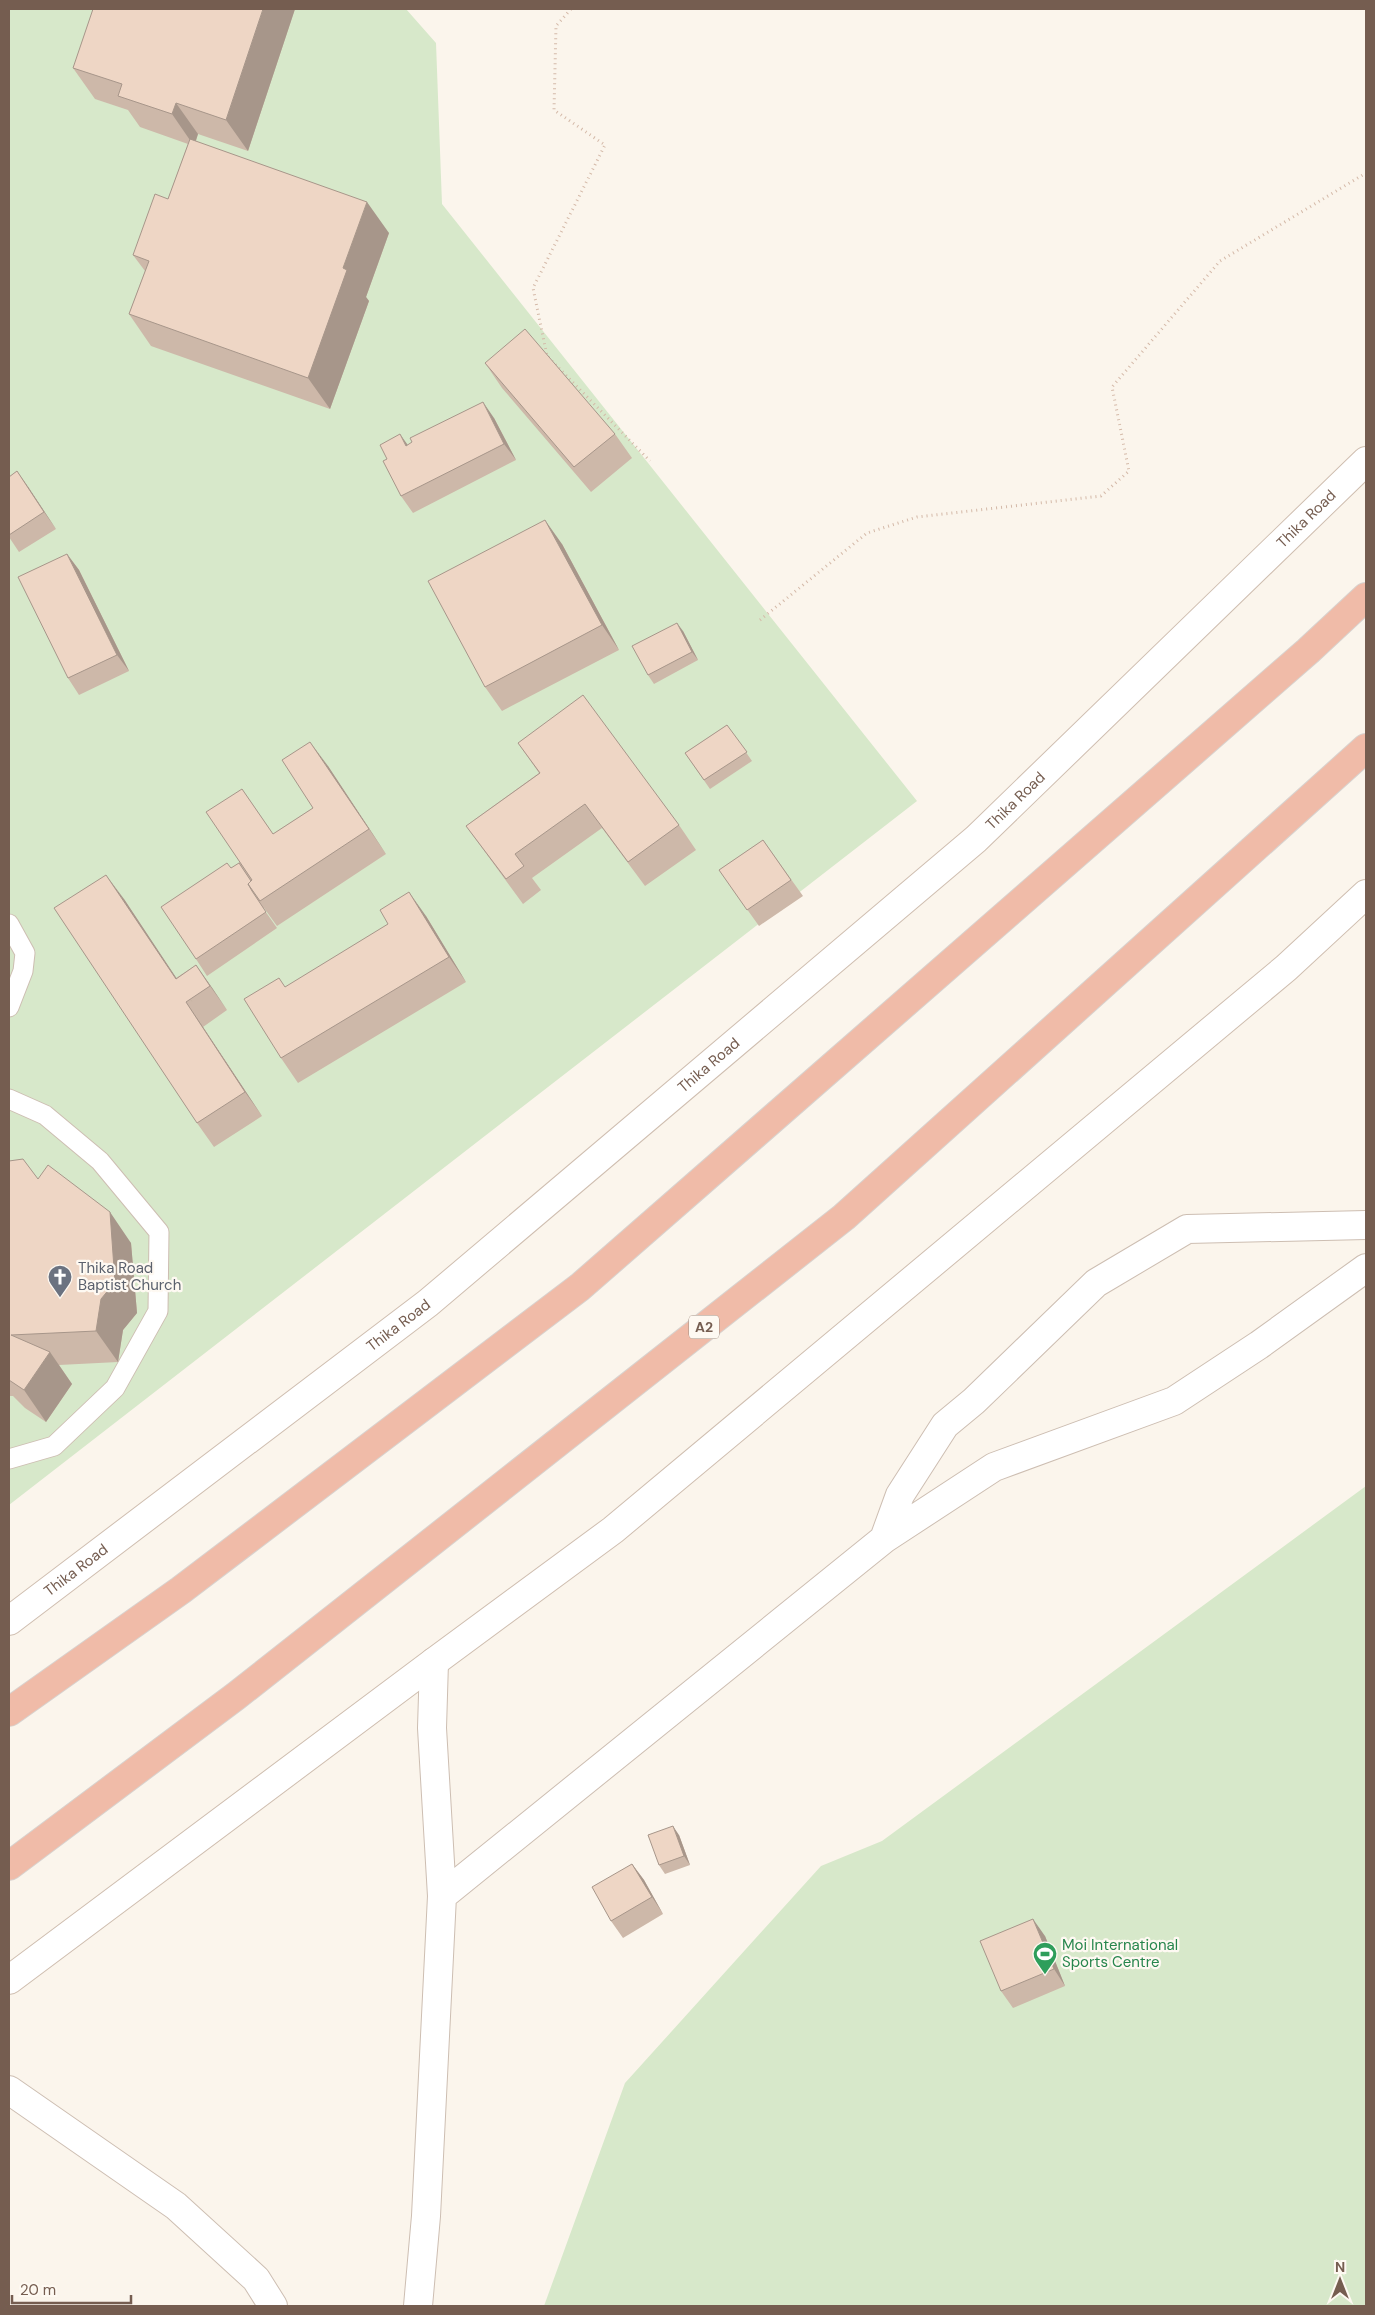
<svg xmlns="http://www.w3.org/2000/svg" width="1375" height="2315" viewBox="0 0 1375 2315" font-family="'DM Sans',sans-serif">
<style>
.green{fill:#d7e8ca}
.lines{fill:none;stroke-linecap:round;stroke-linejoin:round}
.lane-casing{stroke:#cdbeb2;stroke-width:21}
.street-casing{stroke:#cdbeb2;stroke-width:30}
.secondary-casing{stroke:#cfbeb0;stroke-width:30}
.highway-casing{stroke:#d8d2ce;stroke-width:30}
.path{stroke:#d4b9a8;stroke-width:3;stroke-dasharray:1 4;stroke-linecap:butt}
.lane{stroke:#fff;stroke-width:19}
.street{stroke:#fff;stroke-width:28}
.secondary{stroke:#fff;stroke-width:28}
.highway{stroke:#f0bba8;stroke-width:28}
.wall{fill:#cdb8a9}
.shaded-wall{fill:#a7968a}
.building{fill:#eed6c5;stroke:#a7968a}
.labels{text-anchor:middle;stroke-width:4.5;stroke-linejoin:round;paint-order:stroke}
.shield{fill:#fef9f2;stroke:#9e8c81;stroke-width:1}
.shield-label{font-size:14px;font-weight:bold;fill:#755d50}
.street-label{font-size:15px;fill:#755d50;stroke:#fef9f2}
.worship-label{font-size:15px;fill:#5b616d;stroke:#fef9f2;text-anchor:start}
.leisure-label{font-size:15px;fill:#27864d;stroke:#fef9f2;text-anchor:start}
</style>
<rect width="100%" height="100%" fill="#fbf5ec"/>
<path class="green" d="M9,9h397l30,34 6,161 475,597 -908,704z
M1366,1486v820h-822l81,-223 196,-217 61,-25z"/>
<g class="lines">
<defs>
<path id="lane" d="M9,924l16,29 -2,18 -14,36
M9,1099l36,16 55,46 59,71 -1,79 -43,77 -61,58 -45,13"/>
<path id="street" d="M884,1539l16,-44 45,-70 29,-24 122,-118 91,-54 179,-4
M442,1896l442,-357 110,-72 180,-66 85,-56 107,-77
M9,2090l167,116 80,73 17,27
M418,2306l8,-90 16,-320 -10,-168 2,-66"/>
<g id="secondary">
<path id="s1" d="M9,1621l419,-318 548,-464 390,-378"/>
<path d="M9,1980l425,-318 179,-132 673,-562 80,-74"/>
</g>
<path id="highway" d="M9,1712l172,-122 399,-303 728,-636 58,-54
M9,1866l227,-170 608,-479 522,-469"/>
</defs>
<use href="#lane" class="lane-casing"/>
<use href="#street" class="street-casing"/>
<use href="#secondary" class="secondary-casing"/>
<use href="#highway" class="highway-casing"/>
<path class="path" d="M571,9l-15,17 -2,84 51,35 -72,143 14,68 103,105
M760,620l107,-87 50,-16 184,-21 28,-25 -17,-84 108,-126 146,-88"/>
<use href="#lane" class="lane"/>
<use href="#street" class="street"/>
<use href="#secondary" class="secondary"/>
<use href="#highway" class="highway"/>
</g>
<path class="wall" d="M295,9l-47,142 -50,-17 -2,7 193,92 -23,64 3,4 -39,108 -179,-63 -22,-32 16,-43 -12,-16 35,-56 20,-55 -48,-17 -12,-17 -33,-11 -22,-31z
M485,363l130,71 17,24 -41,34 -89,-104z
M494,418l22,42 -103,53 -12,-17 -14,-37 20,-14z
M17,471l39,58 -37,23 -10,-15v-60z
M562,544l57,106 -117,61 -17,-24z
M67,554l12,16 50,101 -50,24 -11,-17z
M683,631l15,29 -44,24 -6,-9z
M727,725l25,36 -42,28 -25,-36z
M518,743l161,82 17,25 -51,36 -43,-58 -70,50 9,12 -18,14 -57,-78 73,-53z
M328,766l58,88 -109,72 -13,-18h-1l14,20 -70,48 -11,-17 43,-96 3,-74 31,45 40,-26z
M763,840l40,56 -44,30 -40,-56z
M124,899l52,79 20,-13 31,45 -24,17 59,89 -48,31 -17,-24z
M426,916l40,66 -168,101 -17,-25 4,-71z
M9,1161l29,18 93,64 6,70 -14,17 -5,32 -59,3 13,19 -26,38 -21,-14 -12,-12h-4z
M679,1835l11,30 -25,9 -6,-9z
M632,1864l12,16 19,34 -40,24 -12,-17z
M1045,1936l20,50 -52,22 -12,-17z"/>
<path class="shaded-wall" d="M263,9h32l-47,142 -22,-31z
M176,103l22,31 -4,12 -22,-32z
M367,202l22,31 -23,64 3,4 -39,108 -22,-31 35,-110z
M483,402l11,16 22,42 -12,-16z
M400,434l12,17 -6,-5z
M17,471l12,17 27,41 -12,-17z
M545,520l17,24 57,106 -17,-25z
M67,554l12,16 50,101 -12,-16z
M677,623l6,8 15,29 -6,-8z
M310,742l18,24 58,88 -17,-25z
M106,875l18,24 69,104 -17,-24z
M409,892l17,24 40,66 -17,-25z
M196,965l17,24 14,21 -17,-24z
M186,1002l17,25 59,89 -17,-24z
M110,1212l21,31 6,70 -14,17 -5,32 -22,-31z
M50,1352l22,32 -26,38 -22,-32z
M673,1826l6,9 11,30 -6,-9z
M632,1864l12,16 19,34 -11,-17z
M1033,1919l12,17 20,50 -11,-17z"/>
<path class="building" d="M93,9h170l-37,111 -50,-17 -4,11 -54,-18 4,-12 -49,-16z
M190,139l177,63 -24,66 4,2 -39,108 -179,-64 20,-53 -16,-6 22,-61 13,5z
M525,329l90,105 -41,33 -89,-104z
M483,402l21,42 -103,52 -18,-35 4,-2 -7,-14 20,-11 6,12 6,-4 -2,-4z
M17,471l27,41 -35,23v-58z
M545,520l57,105 -117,62 -57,-106z
M67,554l50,101 -49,23 -50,-101z
M677,623l15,29 -44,23 -16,-29z
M583,695l96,130 -51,37 -43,-58 -70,50 9,12 -18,13 -40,-53 74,-53 -22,-30z
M727,725l20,27 -43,28 -19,-27z
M310,742l59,87 -109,72 -12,-17 4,-4 -46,-68 36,-23 31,45 40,-26 -31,-48z
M763,840l28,40 -44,30 -28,-40z
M227,863l4,5 8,-5 12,18 -3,3 4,7 14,21 -70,47 -35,-52z
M106,875l70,104 20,-14 14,21 -24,16 59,90 -48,31 -143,-215z
M409,892l40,65 -168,101 -37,-59 35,-21 6,9 103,-63 -8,-14z
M23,1159l15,20 10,-14 62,47 5,70 -14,17 -5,32 -85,4 39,17 -26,38 -15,-10v-219z
M673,1826l11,30 -25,9 -11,-30z
M632,1864l20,33 -41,24 -19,-34z
M1033,1919l21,50 -53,22 -21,-50z"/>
<defs>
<symbol id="church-pin" viewBox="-11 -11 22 30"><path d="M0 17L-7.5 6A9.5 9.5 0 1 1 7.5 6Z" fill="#6b7280" stroke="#fef9f2"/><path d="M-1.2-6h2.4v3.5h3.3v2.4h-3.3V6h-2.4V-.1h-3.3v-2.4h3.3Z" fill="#fff"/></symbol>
<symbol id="stadium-pin" viewBox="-11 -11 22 30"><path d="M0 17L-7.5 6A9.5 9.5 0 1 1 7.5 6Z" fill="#2e9e5b" stroke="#fef9f2"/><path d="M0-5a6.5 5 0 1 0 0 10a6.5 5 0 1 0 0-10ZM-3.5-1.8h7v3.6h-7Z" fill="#fff"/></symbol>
</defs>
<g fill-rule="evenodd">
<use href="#church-pin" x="46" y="1263" width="28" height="38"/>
<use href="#stadium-pin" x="1031" y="1940" width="28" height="38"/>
</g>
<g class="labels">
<rect class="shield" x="689" y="1315.5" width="30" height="23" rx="4"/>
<g class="shield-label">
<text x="704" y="1332">A2</text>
</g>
<g class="street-label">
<text dy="5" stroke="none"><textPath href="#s1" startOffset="1704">Thika Road</textPath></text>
<text dy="5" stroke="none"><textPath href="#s1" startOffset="1299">Thika Road</textPath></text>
<text dy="5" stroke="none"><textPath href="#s1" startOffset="894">Thika Road</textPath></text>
<text dy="5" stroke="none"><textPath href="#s1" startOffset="489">Thika Road</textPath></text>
<text dy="5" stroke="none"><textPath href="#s1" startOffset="84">Thika Road</textPath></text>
</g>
<g class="worship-label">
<text x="78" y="1273">Thika Road<tspan x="78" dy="17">Baptist Church</tspan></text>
</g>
<g class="leisure-label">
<text x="1062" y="1950">Moi International<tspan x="1062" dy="17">Sports Centre</tspan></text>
</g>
</g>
<rect width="1375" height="2315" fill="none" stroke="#755d50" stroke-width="20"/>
<g transform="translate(1340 2280)" stroke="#fef9f2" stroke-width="4" paint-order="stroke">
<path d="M0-4L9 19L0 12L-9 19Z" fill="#755d50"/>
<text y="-8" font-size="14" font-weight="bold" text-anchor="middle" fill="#755d50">N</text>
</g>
<path d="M12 2295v8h119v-8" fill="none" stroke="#755d50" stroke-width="2.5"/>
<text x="20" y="2295" font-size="15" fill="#755d50" stroke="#fef9f2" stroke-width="4" paint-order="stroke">20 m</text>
</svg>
